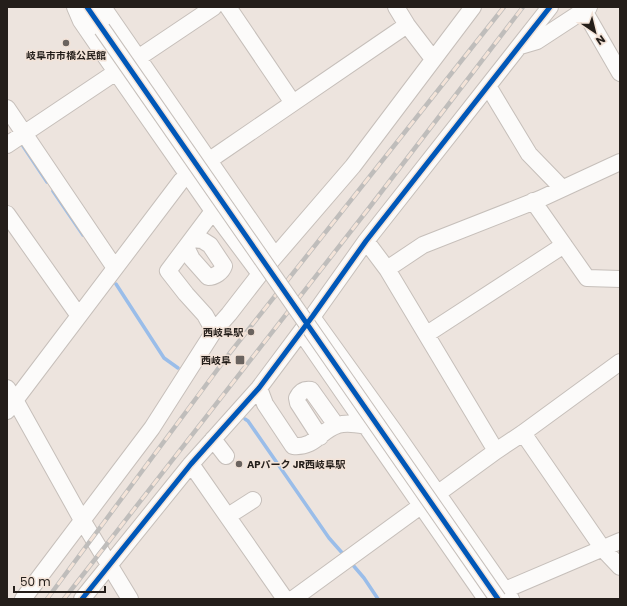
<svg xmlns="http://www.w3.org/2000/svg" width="627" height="606" viewBox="0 0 627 606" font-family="Poppins,'Noto Sans JP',sans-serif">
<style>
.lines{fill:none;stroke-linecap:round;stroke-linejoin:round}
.stream{stroke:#9abde9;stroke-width:3.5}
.minor-casing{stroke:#c6bfba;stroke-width:18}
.minor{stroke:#fcfbfa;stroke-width:16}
.rail-casing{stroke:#bfbdbb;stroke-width:4.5}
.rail{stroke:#f3e3d8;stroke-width:3;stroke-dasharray:9;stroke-linecap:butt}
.minor-bridge-casing{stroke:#c6bfba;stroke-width:18;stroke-linecap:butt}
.minor-bridge{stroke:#fcfbfa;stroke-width:16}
.cycleway-casing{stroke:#f3e3d8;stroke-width:8}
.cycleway{stroke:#0057b8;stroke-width:5}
.poi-dot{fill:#6a635f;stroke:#f3e3d8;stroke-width:1.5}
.labels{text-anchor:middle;stroke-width:3;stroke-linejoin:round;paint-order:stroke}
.poi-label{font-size:10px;font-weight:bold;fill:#241e1a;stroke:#f3e3d8;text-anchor:end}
</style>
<rect width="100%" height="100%" fill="#ede4de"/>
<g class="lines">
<path class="stream" d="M23,146l24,36
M53,191l30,44
M116,284l48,74 14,10
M245,419l3,2 81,117 15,17
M352,564l12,14 14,21"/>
<defs>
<path id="minor" d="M75,7l6,14 35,51 97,139 47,63
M87,7l15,22
M103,7l172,249
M228,7l65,96
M396,7l11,18 26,34
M582,7l38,66
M520,46l17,-5 52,-34
M138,58l76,-51
M488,86l41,68 33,34
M7,108l108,160
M7,145l109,-73
M533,201l54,77 33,1
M213,211l-45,60 18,23 19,21 9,16
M7,214l72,102
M366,241l21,28 36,-24 117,-46 80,-37
M186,247l6,12 16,18c7,0 14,-5 16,-11l-14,-21 -8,-5 -10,-1
M387,269l109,182
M312,317l82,114 117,168
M301,332l65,94
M427,334l137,-89
M7,388l8,12 67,120 48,79
M259,388l6,16 28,42c23,2 27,-16 45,-21 9,-3 18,-1 28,1l120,173
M7,411l174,-230 36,-26 190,-130
M523,433l80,116 17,18
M320,437l-22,-34 -1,-5c3,-6 7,-9 14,-8l25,35
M213,439l13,17
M191,464l94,135
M228,516l25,-16
M505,590l115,-49
M23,599l129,-171 62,-97 15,-17 31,-40 93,-108 120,-159
M82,599l109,-135 68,-76 53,-71 54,-76 184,-234
M293,599l203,-148 27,-18 97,-71"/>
</defs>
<use href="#minor" class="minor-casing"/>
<use href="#minor" class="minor"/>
<defs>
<path id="rail" d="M47,599l182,-245 275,-347
M64,599l305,-391 154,-201"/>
</defs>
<use href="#rail" class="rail-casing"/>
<use href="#rail" class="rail"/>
<defs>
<path id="minor-bridge" d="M102,29l396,570"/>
</defs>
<use href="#minor-bridge" class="minor-bridge-casing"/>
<use href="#minor-bridge" class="minor-bridge"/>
<defs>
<path id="cycleway" d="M87,7l411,592
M82,599l109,-135 68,-76 53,-71 54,-76 184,-234"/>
</defs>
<use href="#cycleway" class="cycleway-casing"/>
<use href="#cycleway" class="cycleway"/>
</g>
<g class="poi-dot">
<circle cx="66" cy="43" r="4"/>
<circle cx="251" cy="332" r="4"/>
<rect x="235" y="355" width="10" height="10" rx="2"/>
<circle cx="239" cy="464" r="4"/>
</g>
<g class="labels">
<g class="poi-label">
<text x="66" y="59" text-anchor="middle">岐阜市市橋公民館</text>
<text x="243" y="336">西岐阜駅</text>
<text x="231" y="364">西岐阜</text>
<text x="247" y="468" text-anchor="start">APパーク JR西岐阜駅</text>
</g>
</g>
<rect width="627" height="606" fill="none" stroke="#241e1a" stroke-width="16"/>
<g transform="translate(595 32) rotate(145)" stroke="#f3e3d8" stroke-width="3" paint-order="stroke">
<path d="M0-3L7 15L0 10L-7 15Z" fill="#241e1a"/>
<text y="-6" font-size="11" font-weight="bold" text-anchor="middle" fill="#241e1a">N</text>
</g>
<path d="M14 586v6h91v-6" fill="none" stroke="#241e1a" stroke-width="2"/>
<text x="20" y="586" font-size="12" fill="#241e1a" stroke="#f3e3d8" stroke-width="3" paint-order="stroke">50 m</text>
</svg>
